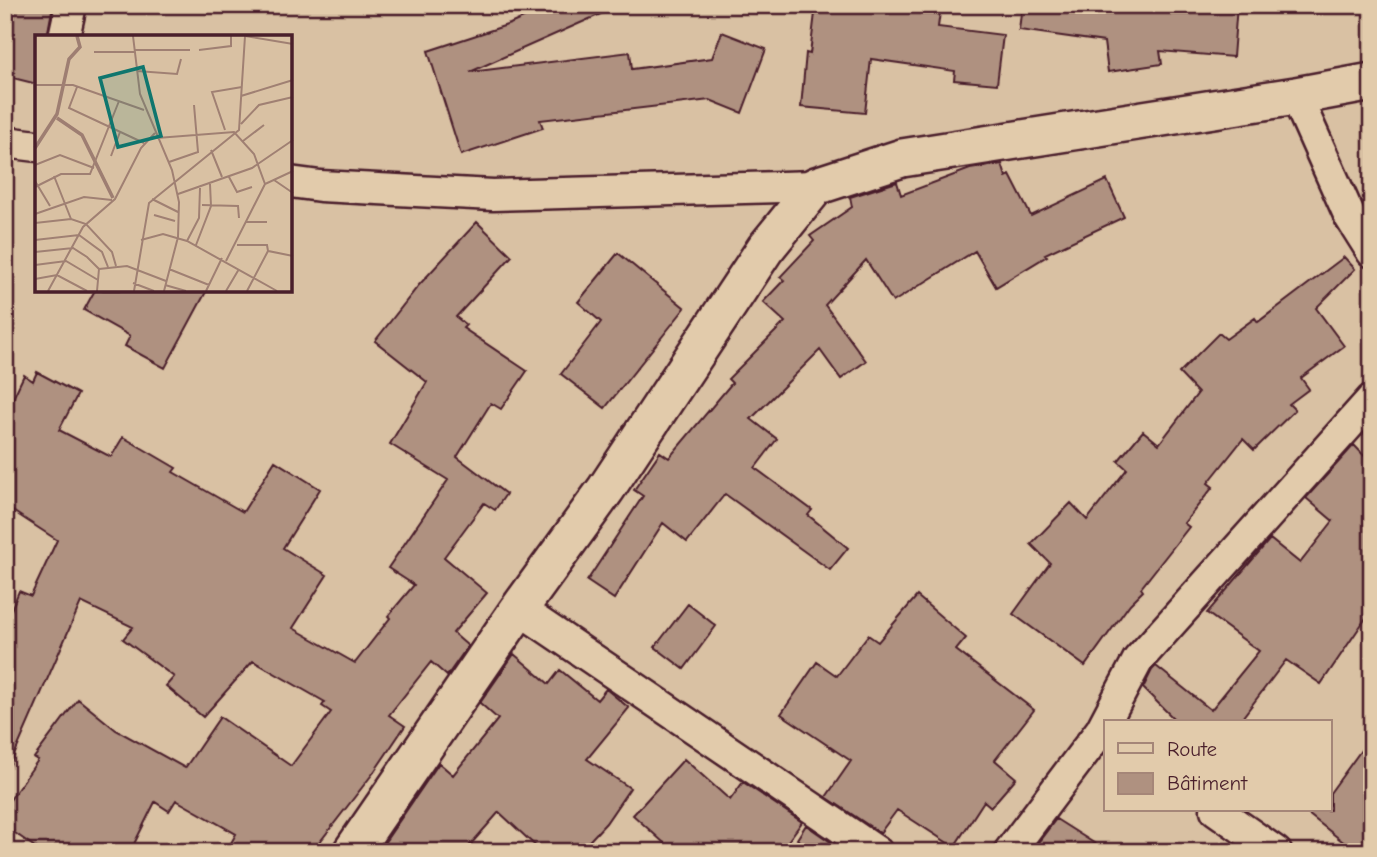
<svg xmlns="http://www.w3.org/2000/svg" width="1377" height="857" viewBox="0 0 1377 857" font-family="'Comic Neue',sans-serif">
<style>
.building{fill:#af9180;stroke:#4a1f2b;stroke-width:2}
.lines{fill:none;stroke-linecap:round;stroke-linejoin:round}
.minor-casing{stroke:#4a1f2b;stroke-width:35}
.tertiary-casing{stroke:#4a1f2b;stroke-width:42}
.minor{stroke:#e2cbab;stroke-width:30}
.tertiary{stroke:#e2cbab;stroke-width:37}
.inset-river{fill:none;stroke:#9e7e72;stroke-width:3.5}
.inset-road{fill:none;stroke:#a08073;stroke-width:2}
.view{fill:#0f766e;fill-opacity:0.15;stroke:#0f766e;stroke-width:3.5}
.inset-edge{fill:none;stroke:#4a1f2b;stroke-width:3.5}
</style>
<rect width="100%" height="100%" fill="#d9c1a3"/>
<filter id="ink" filterUnits="userSpaceOnUse"><feTurbulence type="fractalNoise" baseFrequency=".0143" numOctaves="2"/><feDisplacementMap in="SourceGraphic" scale="14" xChannelSelector="R" yChannelSelector="G"/><feConvolveMatrix kernelMatrix="1 2 1 2 8 2 1 2 1" color-interpolation-filters="sRGB"/></filter>
<g filter="url(#ink)">
<path class="building" d="M5,5h48l-6,32h-10v47l-32,-8z
M552,5h69l-151,67 160,-20 2,17 80,-11 10,-26 44,17 -24,64 -32,-13 -170,20 3,8 -82,27 -33,-104 82,-27z
M816,5h125l-3,22 65,8 -6,49 -43,-4 1,-9 -84,-12 -6,54 -64,-6 5,-54 4,1z
M1022,5h215l-4,52 -73,-6 2,13 -54,8 -4,-30 -85,-12z
M1002,164l4,13 4,-2 21,41 76,-36 17,37 -79,37 2,2 -51,31 -21,-36 -82,51 -27,-42 -41,45 41,56 -25,18 -21,-29 -69,69 26,20 -22,29 57,42 -4,5 40,33 -18,22 -105,-76 -38,48 -24,-19 -49,76 -27,-18 56,-85 -9,-6 26,-38 9,6 63,-75 -4,-4 57,-57 -22,-20 21,-22 -4,-3 34,-36 -4,-5 42,-29 -2,-10 47,-15 4,13 69,-26z
M477,222l35,34 -56,61 10,8 -3,3 64,43 -26,38 -10,-6 -34,54 49,37 -11,16 -11,-7 -40,54 43,36 -34,40 15,13 -21,30 -16,-14 -42,53 16,11 -31,46 -62,80h-86l10,-18 -60,-34 -7,11 -14,-9 -25,50h-88l-37,-26v-19l33,-47 -4,-2 44,-59 38,31 69,38 35,-51 71,49 40,-54 -9,-6 3,-4 -72,-41 -50,56 -37,-31 8,-9 -51,-38 10,-12 -52,-25 -76,174v-152l14,-33 12,5 26,-56 -52,-34v-91l19,-40 9,6 4,-9 41,22 -19,36 52,27 12,-20 53,31 -3,4 70,40 32,-51 45,28 -37,59 44,27 -34,53 62,35 35,-45 -2,-2 26,-31 -26,-17 60,-88 -58,-36 37,-62 -52,-41 44,-56z
M618,253l67,55 -80,100 -44,-34 40,-52 -23,-20z
M1344,257l11,12 -39,39 28,38 -43,32 8,11 -20,15 6,6 -41,40 -11,-11 -35,44 5,4 -29,36 5,4 -48,61 2,3 -13,13 -45,62 -72,-52 37,-51 -19,-19 40,-41 16,17 40,-51 -9,-8 25,-30 16,13 39,-51 -19,-20 40,-40 7,6 29,-21 3,4z
M95,290h112l-42,78 -40,-22 5,-10 -46,-26z
M1354,445l18,19v145l-51,75 -35,-24 -47,62h-62l-34,-34 9,-18 4,-4 55,44 48,-59 -52,-38 63,-74 30,24 33,-42 -27,-23z
M917,596l49,42 -10,12 78,60 -39,50 21,18 -25,29 -7,-6 -30,46 -57,-37 -17,23 -54,-36 25,-36 -70,-47 36,-52 20,14 31,-41 10,7z
M688,604l28,22 -32,43 -29,-22z
M514,654l35,30 11,-14 37,30 9,-11 23,19 -42,51 43,29 -24,35 -27,29h-37l-43,-40 -35,40h-86l61,-89 14,12 45,-56 -18,-16z
M1372,735v117h-16l-53,-42h27v-17z
M684,759l46,41 13,-18 59,40 -22,30h-106l-41,-37z
M1056,819l52,33h-77z
M806,825l39,27h-30l-18,-13z"/>
<g class="lines">
<defs>
<path id="minor" d="M64,37l7,-32
M1296,96l54,121 22,35
M5,142l32,4
M290,182l30,4 173,9 323,-9
M519,609l358,243
M1216,810l60,42
M1009,852l92,-122 37,-70 234,-261"/>
<path id="tertiary" d="M352,852l167,-243 87,-120 159,-240 51,-63 86,-28 394,-62 76,-14"/>
</defs>
<use href="#minor" class="minor-casing"/>
<use href="#tertiary" class="tertiary-casing"/>
<use href="#minor" class="minor"/>
<use href="#tertiary" class="tertiary"/>
</g>
</g>
<g transform="translate(35 35)">
<rect width="257" height="257" fill="#d9c1a3"/>
<path class="inset-river" d="M22,83l25,17 31,63M0,113l22,-34 12,-55 11,-12 -3,-11"/>
<path class="inset-road" d="M98,1l7,58 32,76 7,32 -1,35 -14,54M210,1l48,8M99,15h56M164,15l32,-4v-10M59,17h41M102,36l40,3 4,-15M0,50h38l71,25M42,52l-8,21 75,35M206,61l52,-16M206,89l18,-19 34,-8M190,95l-13,-38 30,-5M122,103l77,-6 20,22 11,30M208,106l21,-16M176,115l11,27M76,121l9,-24M134,127l29,-10 -4,-47M0,130l25,-10 34,13M19,141l17,43M194,142l8,15 15,-5M239,145l19,13M0,146l15,25M0,152l26,-13h29l29,-73M143,159l74,-26 41,-28M117,164l26,13M167,170l36,1 1,12M0,179l49,-17 28,3M119,180l21,6M211,187h21M0,188l36,-4 15,5 26,28 4,14M0,205l44,-5 23,17 6,15M106,205l22,-6 24,7 90,50M152,206l12,-23 1,-30M161,210l15,-39 -1,-22M202,210h30l1,6M0,217l38,-4 14,9 12,12 -2,22M191,226l39,-77 28,-13M0,230l31,-4 32,19M64,234l28,-3 39,15M134,234l40,16M0,244l22,-4 30,16M98,248l21,8M130,250l21,6M13,256l35,-64 32,-28 26,-51 14,-15M99,256l15,-88 90,-73 6,-94M171,256l16,-33M191,256l13,-22M212,256l21,-40 25,5"/>
<path class="view" d="M108,32l18,69 -43,11 -18,-69z"/>
<rect width="257" height="257" class="inset-edge"/>
</g>
<rect width="1377" height="857" fill="none" stroke="#e2cbab" stroke-width="28"/>
<rect x="14" y="14" width="1349" height="829" fill="none" stroke="#4a1f2b" stroke-width="2.5" filter="url(#ink)"/>
<rect x="1104" y="720" width="228" height="91" fill="#e2cbab" stroke="#a58678" stroke-width="2"/>
<rect x="1118" y="743" width="35" height="10" fill="#e2cbab" stroke="#a58678" stroke-width="2"/>
<text x="1167" y="756" font-size="21" fill="#4a1f2b">Route</text>
<rect x="1118" y="773" width="35" height="21" fill="#af9180" stroke="#a58678" stroke-width="2"/>
<text x="1167" y="790" font-size="21" fill="#4a1f2b">Bâtiment</text>
</svg>
